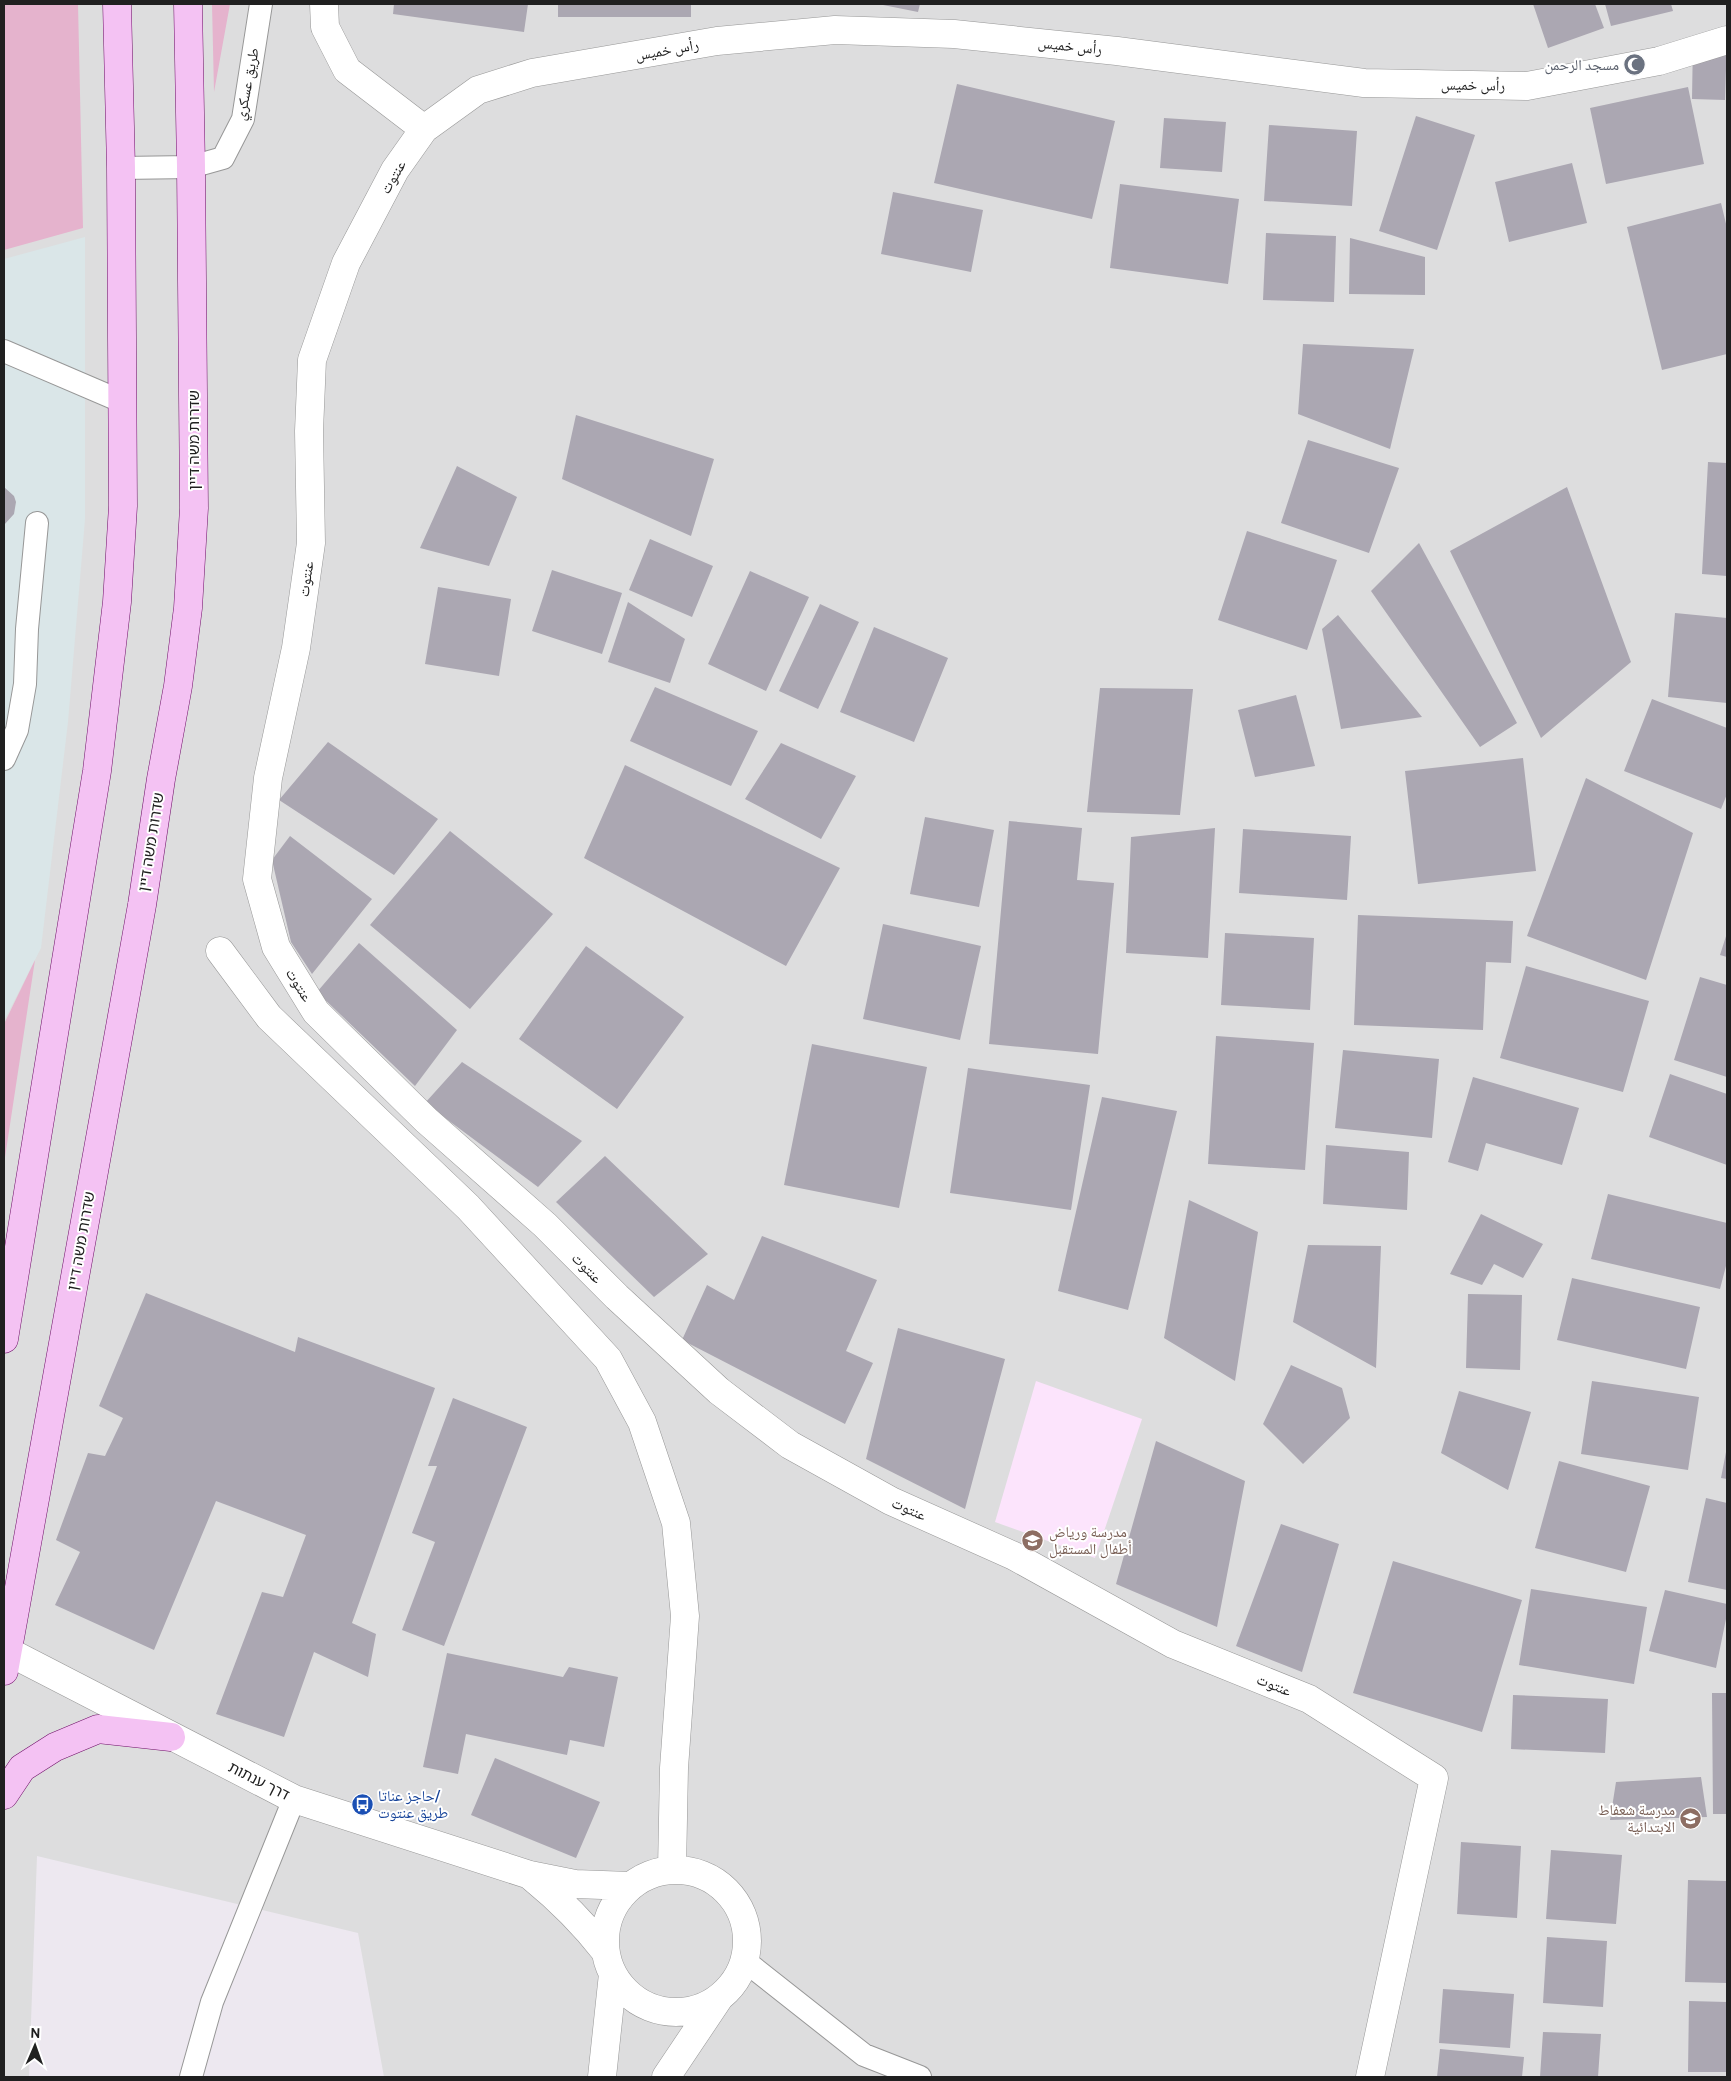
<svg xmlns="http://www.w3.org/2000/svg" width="1731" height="2081" viewBox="0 0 1731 2081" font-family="Cabin,'Noto Naskh Arabic','Noto Sans Hebrew',sans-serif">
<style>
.residential{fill:#ddddde}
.industrial{fill:#dae6e8}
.education{fill:#fce4fc}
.grass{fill:#e5b3cd}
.building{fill:#aba7b2}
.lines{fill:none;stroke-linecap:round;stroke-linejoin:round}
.lane-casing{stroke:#979797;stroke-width:24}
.street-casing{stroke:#979797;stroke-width:29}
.secondary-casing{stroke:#6f0f68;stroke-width:29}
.lane{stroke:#fff;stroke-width:22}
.street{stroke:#fff;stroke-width:28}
.secondary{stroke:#f4c2f3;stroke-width:28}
.labels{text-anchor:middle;stroke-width:4;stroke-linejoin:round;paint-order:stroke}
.street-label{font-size:15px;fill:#202020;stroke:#fff}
.worship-label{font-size:15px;fill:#5b616d;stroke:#fff;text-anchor:end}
.education-label{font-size:15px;fill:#785e54;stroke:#fff;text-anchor:start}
.transit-label{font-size:15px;fill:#164399;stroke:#fff;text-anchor:start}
</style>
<rect width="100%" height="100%" fill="#ede8f0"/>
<path class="residential" d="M4,4h1723v2073h-1343l-26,-144 -321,-77 -8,221h-25z"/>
<path class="industrial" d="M85,237v282l-17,203 -27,226 -37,73v-762z"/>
<path class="education" d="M1036,1381l106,38 -47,139 -100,-36z"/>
<path class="grass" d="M4,4h74l5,224 -79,22z
M212,4h18l-16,88z
M35,960l-31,204v-140z"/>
<path class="building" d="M394,4h134l-4,28 -131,-18z
M558,4h133v13h-133z
M878,4h42l-2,8z
M1533,4h62l9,24 -56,20z
M1605,4h66l2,7 -62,15z
M1693,39h34l-2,61 -33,-1z
M957,84l158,37 -23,98 -158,-36z
M1688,87l16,77 -98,20 -16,-76z
M1416,116l59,19 -38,115 -58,-19z
M1164,118l62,4 -4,50 -62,-4z
M1269,125l88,6 -5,75 -88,-5z
M1572,163l15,60 -78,19 -14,-60z
M1120,184l119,15 -11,85 -118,-16z
M893,192l90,18 -12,62 -90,-18z
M1721,203l6,25v126l-65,16 -35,-143z
M1266,233l70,3 -2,66 -71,-2z
M1350,238l75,19v38l-76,-1z
M1303,344l111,5 -24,100 -92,-35z
M576,415l138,44 -23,77 -129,-57z
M1308,440l91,28 -30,85 -88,-30z
M1708,462l19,1v113l-25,-2z
M457,466l60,31 -28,69 -69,-18z
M4,487l10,9 2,6 -2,12 -10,11z
M1567,487l64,175 -90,76 -91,-187z
M1247,531l90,29 -30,90 -89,-30z
M650,539l63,27 -21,51 -63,-27z
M1419,543l98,180 -37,24 -109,-156z
M552,570l70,23 -20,61 -70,-23z
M750,571l59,26 -43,94 -58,-27z
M438,587l73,12 -12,77 -74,-12z
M628,602l57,37 -15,44 -62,-21z
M820,604l39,18 -41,87 -39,-18z
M1675,613l52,5v85l-59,-6z
M1338,615l84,102 -81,12 -19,-100z
M874,627l74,31 -34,84 -74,-30z
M655,687l103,44 -27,55 -101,-45z
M1100,688l93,1 -13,126 -93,-3z
M1296,695l19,71 -60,11 -17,-67z
M1652,699l75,29v66l-6,15 -97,-38z
M328,742l110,77 -44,56 -115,-75z
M781,743l75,33 -35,63 -76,-40z
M1523,758l13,113 -118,13 -13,-113z
M625,765l215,103 -54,98 -202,-108z
M1586,778l107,55 -47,147 -119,-44z
M925,817l69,13 -15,77 -69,-13z
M1009,821l73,7 -5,52 37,3 -16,171 -109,-10z
M1215,828l-7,130 -82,-5 5,-116z
M1243,829l108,7 -4,64 -108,-7z
M450,831l103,83 -83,95 -100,-84z
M290,836l82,63 -60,75 -21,-32 -19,-82z
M1358,915l155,6 -2,42 -25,-1 -3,68 -129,-5z
M883,924l98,22 -21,94 -97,-21z
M1225,933l89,5 -4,72 -89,-5z
M1727,933v24l-7,-2z
M359,943l98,87 -42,56 -98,-94z
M586,946l98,71 -67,92 -98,-70z
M1526,966l123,35 -26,91 -123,-34z
M1700,977l27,8v92l-53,-17z
M1216,1036l98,7 -9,127 -97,-6z
M812,1044l115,23 -28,141 -115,-23z
M1343,1050l96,9 -7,79 -97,-10z
M462,1062l120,79 -44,46 -113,-84z
M968,1068l122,17 -19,125 -121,-17z
M1670,1074l57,20v71l-78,-28z
M1473,1077l106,31 -17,57 -76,-22 -8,28 -30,-9z
M1102,1097l75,14 -49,199 -70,-19z
M1326,1145l83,7 -2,58 -84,-6z
M605,1156l103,98 -54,43 -98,-95z
M1608,1194l119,29v39l-7,27 -129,-30z
M1189,1200l69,32 -23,149 -71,-43z
M1481,1214l62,30 -20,34 -29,-14 -12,21 -32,-11z
M762,1236l115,44 -31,71 27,12 -28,61 -163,-84 25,-55 27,15z
M1308,1245l73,1 -5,122 -83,-46z
M1572,1278l128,29 -14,62 -129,-29z
M146,1293l149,59 3,-15 137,51 -83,235 24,11 -8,43 -54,-25 -30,85 -68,-23 46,-122 21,5 23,-62 -90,-34 -62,149 -99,-45 25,-53 -24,-12 32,-87 17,3 18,-38 -24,-12z
M1468,1294l54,1 -2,75 -54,-2z
M898,1328l107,31 -40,150 -99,-50z
M1291,1365l51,23 8,30 -47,46 -40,-40z
M1592,1381l107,16 -11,73 -107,-16z
M1459,1391l72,21 -23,78 -67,-37z
M453,1398l74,29 -83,219 -42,-16 33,-88 -23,-9 25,-67h-9z
M1156,1441l89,40 -28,146 -101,-43z
M1726,1452h1v27l-6,-1z
M1559,1461l91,25 -24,86 -91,-24z
M1706,1498l21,5v87l-39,-8z
M1281,1524l58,20 -37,128 -66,-26z
M1393,1561l129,39 -40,132 -129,-39z
M1531,1589l116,18 -13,77 -115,-19z
M1665,1590l62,14v10l-11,54 -67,-17z
M447,1653l116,24 6,-10 49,10 -14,70 -34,-7 -3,15 -101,-21 -8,40 -35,-7z
M1712,1693h15v121h-14z
M1513,1695l95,4 -3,54 -94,-4z
M495,1758l105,44 -24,56 -105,-43z
M1701,1777l6,40 -97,3 6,-38z
M1461,1842l60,4 -4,72 -60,-4z
M1551,1850l71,5 -6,69 -70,-5z
M1688,1880l39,1v102l-42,-1z
M1547,1937l60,4 -4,66 -60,-4z
M1443,1989l71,5 -4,54 -71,-5z
M1689,2001l38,1v70h-39z
M1543,2032l58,2 -3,43h-58z
M1440,2049l84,8 -2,20h-85z"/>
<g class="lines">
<defs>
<path id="lane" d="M121,168l70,-1 32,-9 20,-39 18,-115
M4,351l119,51
M4,759l13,-29 8,-46 2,-55 10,-106
M745,1961l119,94 56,22
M191,2077l21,-75 82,-203"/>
<path id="street" d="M324,4l1,23 22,43 77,59
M220,951l49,66 199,190 140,152 34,63 34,101 9,93 -11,152 -2,101
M7,1651l287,148 236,76 45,9 55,2
M605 1941a71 71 0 1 1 142 0a71 71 0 1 1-142 0Z
M533,1878c27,22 50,45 72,73
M602,2077l11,-103
M666,2077l53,-79
M1370,2077l64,-299 -125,-79 -136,-55 -159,-88 -123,-55 -101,-56 -71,-54 -102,-94 -72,-72 -119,-105 -110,-108 -40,-65 -19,-68 11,-101 28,-130 15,-105 -2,-112 3,-71 34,-97 49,-93 29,-41 54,-39 54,-17 185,-32 118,-11 119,4 163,17 247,32 163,3 132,-25 68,-21"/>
<path id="secondary" d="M4,1339l93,-568 20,-169 6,-96 -2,-338 -4,-164
M4,1671l138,-766 19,-126 17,-93 10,-78 6,-100 -3,-341 -3,-163
M4,1795l18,-27 33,-21 43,-18 73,8"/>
</defs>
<use href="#lane" class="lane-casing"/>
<use href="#street" class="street-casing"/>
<use href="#secondary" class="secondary-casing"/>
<use href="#lane" class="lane"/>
<use href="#street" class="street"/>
<use href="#secondary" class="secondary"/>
</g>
<defs>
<symbol id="mosque-disc" viewBox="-11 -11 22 22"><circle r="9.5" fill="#6b7280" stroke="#fff"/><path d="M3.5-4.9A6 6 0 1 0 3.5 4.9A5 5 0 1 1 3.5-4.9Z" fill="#fff"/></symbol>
<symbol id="school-disc" viewBox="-11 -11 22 22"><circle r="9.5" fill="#8d6e63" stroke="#fff"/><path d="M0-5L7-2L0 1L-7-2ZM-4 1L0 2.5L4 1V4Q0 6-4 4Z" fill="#fff"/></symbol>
<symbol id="bus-disc" viewBox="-11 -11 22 22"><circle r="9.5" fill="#1a4fb4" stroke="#fff"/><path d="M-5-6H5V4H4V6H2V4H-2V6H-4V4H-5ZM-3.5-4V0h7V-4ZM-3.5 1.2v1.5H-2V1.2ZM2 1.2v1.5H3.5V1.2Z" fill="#fff"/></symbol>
</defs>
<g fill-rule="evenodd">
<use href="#mosque-disc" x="1622" y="52" width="25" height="25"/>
<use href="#school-disc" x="1020" y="1528" width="25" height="25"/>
<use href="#bus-disc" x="350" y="1792" width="25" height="25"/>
<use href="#school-disc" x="1678" y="1806" width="25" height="25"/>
</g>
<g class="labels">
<g class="street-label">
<text transform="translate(1070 46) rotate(6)" y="5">رأس خميس</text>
<text transform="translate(667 50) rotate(-10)" y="5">رأس خميس</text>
<text transform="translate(247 84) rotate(-79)" y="5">طريق عسكري</text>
<text transform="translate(1473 85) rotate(1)" y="5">رأس خميس</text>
<text transform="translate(393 177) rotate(-60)" y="5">عنتوت</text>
<text transform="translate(194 440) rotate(-90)" y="5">שדרות משה דיין</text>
<text transform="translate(306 579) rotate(-82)" y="5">عنتوت</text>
<text transform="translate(151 842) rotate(-81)" y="5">שדרות משה דיין</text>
<text transform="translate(299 985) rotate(58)" y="5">عنتوت</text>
<text transform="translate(81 1241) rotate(-80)" y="5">שדרות משה דיין</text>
<text transform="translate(587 1268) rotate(45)" y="5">عنتوت</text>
<text transform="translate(909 1509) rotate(24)" y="5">عنتوت</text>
<text transform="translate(1274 1685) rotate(22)" y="5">عنتوت</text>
<text transform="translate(259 1781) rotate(27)" y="5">דרך ענתות</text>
</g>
<g class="worship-label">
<text x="1619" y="70">مسجد الرحمن</text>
</g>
<g class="education-label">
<text x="1049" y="1537">مدرسة ورياض<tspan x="1049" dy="17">أطفال المستقبل</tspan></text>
<text x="1675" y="1815" text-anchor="end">مدرسة شعفاط<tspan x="1675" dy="17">الابتدائية</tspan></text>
</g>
<g class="transit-label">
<text x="378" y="1801">حاجز عناتا/<tspan x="378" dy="17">طريق عنتوت</tspan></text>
</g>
</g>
<rect width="1731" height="2081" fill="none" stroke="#202020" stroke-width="10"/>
<g transform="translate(35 2046) rotate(2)" stroke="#ffffff" stroke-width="4" paint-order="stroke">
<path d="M0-4L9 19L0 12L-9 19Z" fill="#202020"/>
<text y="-8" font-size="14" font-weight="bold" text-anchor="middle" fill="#202020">N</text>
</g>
</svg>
